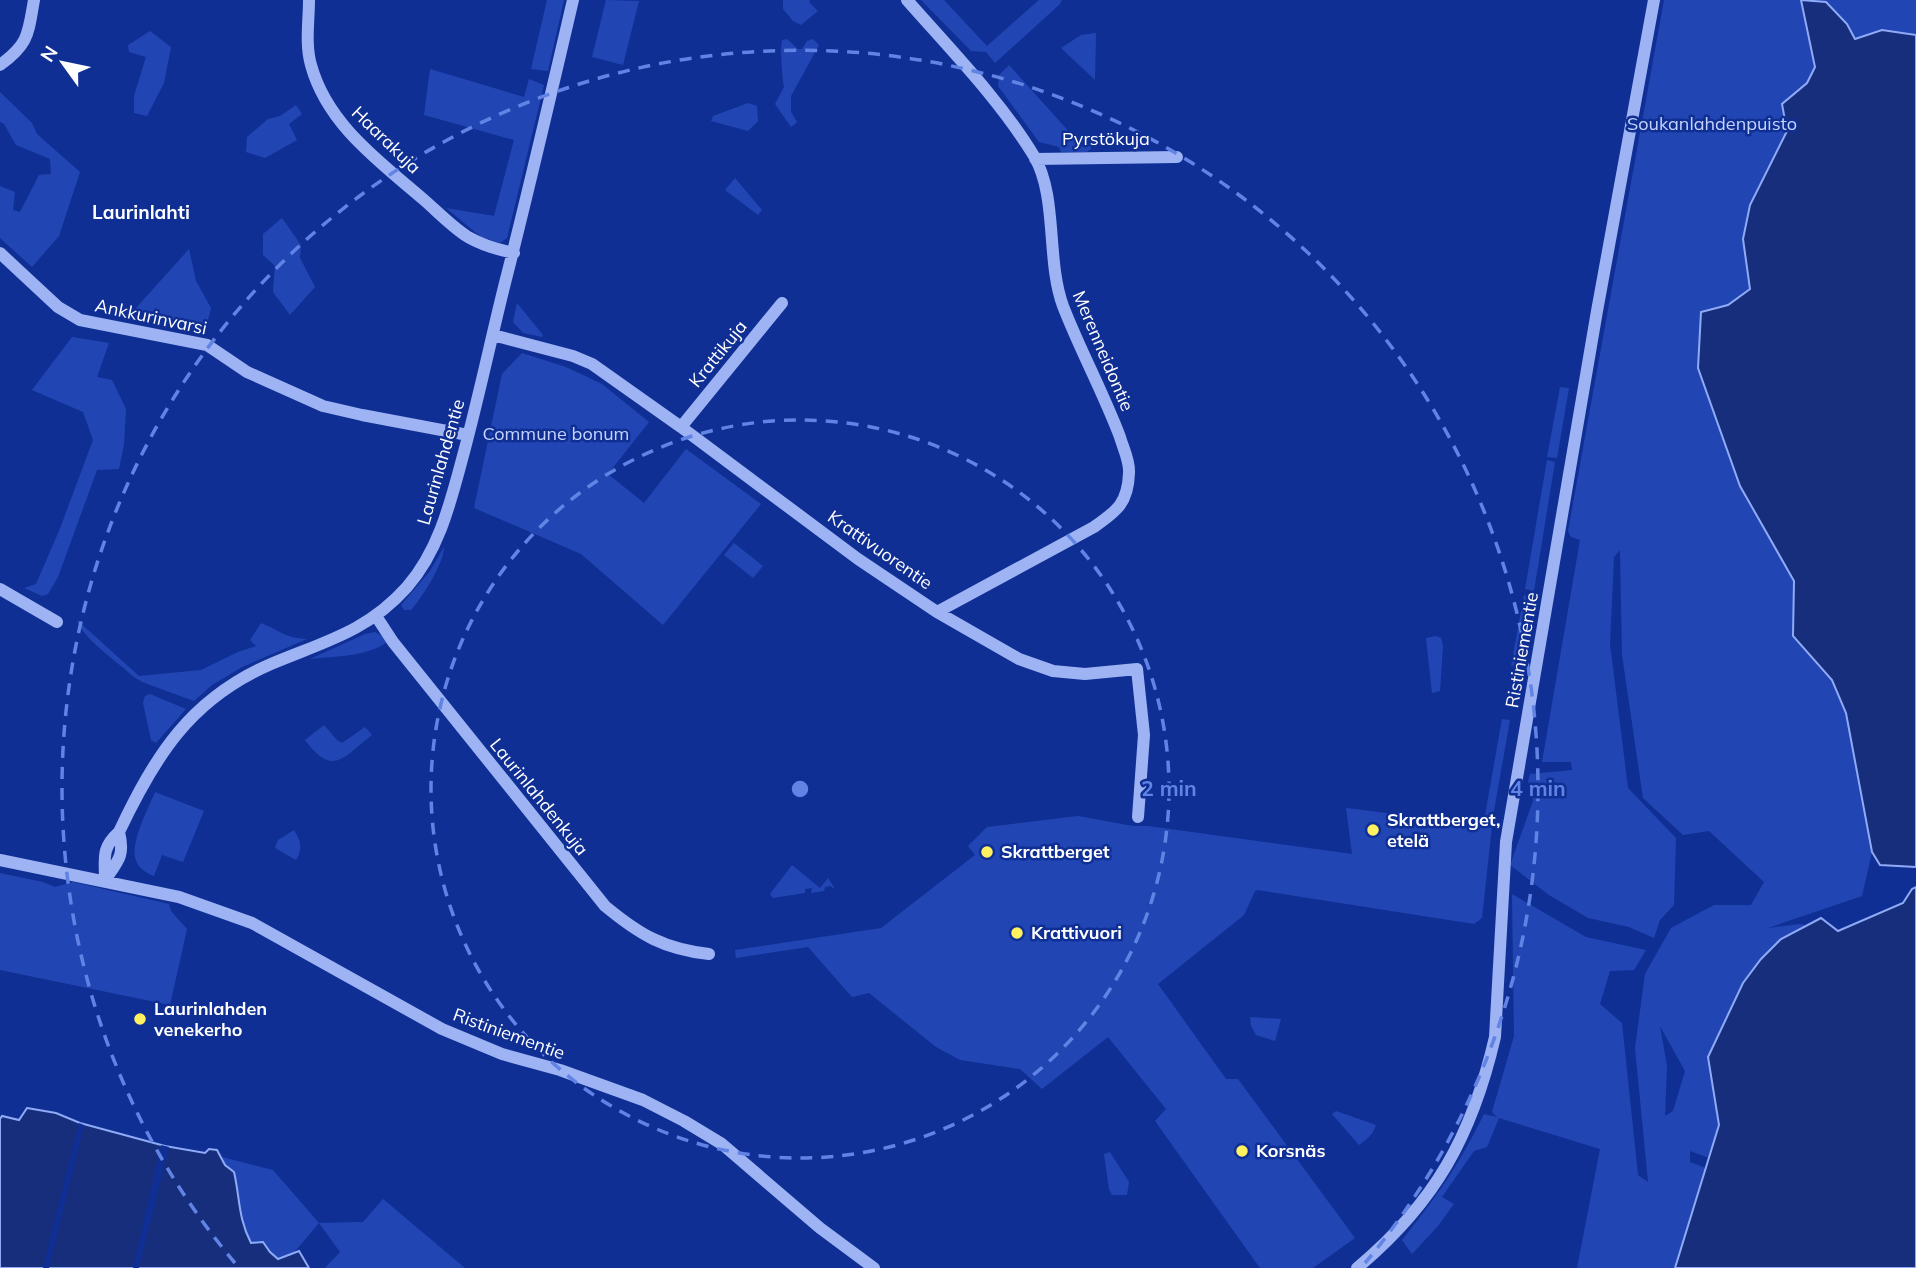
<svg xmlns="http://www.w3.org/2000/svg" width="1916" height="1268" viewBox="0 0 1916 1268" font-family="Mulish,sans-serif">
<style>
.green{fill:#2146b4;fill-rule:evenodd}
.water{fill:#162e7b;stroke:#8fabf7;stroke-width:2}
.pier{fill:#102f94}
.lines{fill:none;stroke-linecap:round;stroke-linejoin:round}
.minor{stroke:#9db3f4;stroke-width:12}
.ring{fill:none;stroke:#6183e4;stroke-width:3.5;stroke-dasharray:12 9}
.poi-dot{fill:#fff160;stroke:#102f94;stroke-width:2.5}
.labels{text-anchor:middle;stroke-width:5;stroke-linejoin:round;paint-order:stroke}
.park-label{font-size:18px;fill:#c5d4fe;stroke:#102f94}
.street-label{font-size:18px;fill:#fff;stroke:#102f94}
.poi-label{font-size:18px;font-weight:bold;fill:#fff;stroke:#102f94;text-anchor:start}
.neighbourhood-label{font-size:19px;font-weight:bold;fill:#fff;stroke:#102f94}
.centre{fill:#6183e4;stroke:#102f94;stroke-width:3.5}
.ring-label{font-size:21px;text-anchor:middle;font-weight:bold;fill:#6183e4;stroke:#102f94;stroke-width:5;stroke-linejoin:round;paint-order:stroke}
</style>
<rect width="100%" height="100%" fill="#102f94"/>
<path class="green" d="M547,0h17l-16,71 -17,-2z
M606,0l33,1 -16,64 -31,-8z
M783,0h27l-1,2 9,9 -17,14 -8,-4 -10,-12z
M921,0h23l43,46 52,-46h23l-3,5 -64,58 -9,-11 -15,-1z
M1664,0h252v867l-36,-2 -8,-13 -10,44 -94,32 32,-4 8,2 13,-8 17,13 65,-28 9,-14 4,-2 -174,283 -52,-19v11l42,16 38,90h-193l23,-119 -101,-31 -12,29 -13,4 -32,46 12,7 -16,22 -26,28 -10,-14c34,-42 58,-77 82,-126l13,3 -5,-5 22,-76 -2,-142 74,43 60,13 -12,20 -24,1 -10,33 22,19 16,152 10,7 -13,-134 10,-74 26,-46 43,-23h37l13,-23 -55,-51 -26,4 -40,-37 -21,-143 -2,-105 -6,7 -4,87 18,144 48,50 -2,67 -14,15 -6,18 -25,-11 -41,-9 -39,-23 -39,-30 23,-64 -5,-19 2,-8 42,-4 -1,-8h-29l38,-222 -9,-3 -3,-6zM1660,1026l25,45 -12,40 -8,5 2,-50z
M150,31l21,16 -7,36 -17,33 -13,-3v-17l12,-39 -17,-5 -1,-7z
M1096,33l-1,47 -34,-32 20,-13z
M787,39l11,10h4l5,-8 6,-2 6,6 -28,51v16l6,10 -6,5 -16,-23 9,-17c-2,-9 -4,-39 -2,-47z
M1009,65l72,80 2,2 8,-7v9l-4,3h-26l-2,-5 -20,-5 -41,-56 1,-11z
M430,69l94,28 5,-18 15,6 -37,153 -7,5 -19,-6 -35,-29 48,8 20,-76 -90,-25z
M0,92l32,31 5,11 43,38 -21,64 -27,31 -32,-29v-52l15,6 -2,18 7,2 19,-37 12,-1 -1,-15 -34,-14 -12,-21 -4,-2z
M748,103l9,3 1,15 -10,10 -37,-10 2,-5z
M296,105l6,9 -13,10 8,16 -32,18 -19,-6 1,-15 21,-18 12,-3z
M735,178l27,32 -4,5 -33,-25z
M282,218l19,27 -1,13 15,29 -25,28 -17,-23 2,-26 -12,-11v-21z
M189,249l7,32 15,27 -6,24 -78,-14z
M517,303l26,32 -1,2 -19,-4 -10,-11z
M72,337l37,6 -12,34 15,3 14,29 -2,35 -5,25 -22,1 -39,107 -10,17 -6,2 -18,-8 12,-4 23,-53 34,-91 -10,-28 -51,-22z
M522,353l44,14 36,17 47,38 -41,52 36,29 42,-54 75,55 -98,121 -82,-71 -107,-46 28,-134z
M1560,387l9,1 -12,70 -10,-1z
M1547,460l8,2 -21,129 -9,-2z
M734,543l29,23 -10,12 -29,-23z
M444,547c0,16 -22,51 -33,63h-7l-3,-5 29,-34z
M1524,595l8,3 -12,64 -1,3 -8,1z
M77,620l62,56 62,-6 37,-18 18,-6 -6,-6 11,-17c20,8 24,15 46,16l-65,28 -30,18 -18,16 -52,-19 -8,-5c-14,-13 -54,-41 -57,-57z
M375,632l7,4 5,6c-21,15 -51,14 -77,17l55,-25z
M1436,636l5,2 2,8 -3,45 -8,2 -6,-55z
M150,694l36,15 -30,34 -5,-3 -8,-37 2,-7z
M1502,719l8,1 -18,102 -8,-1z
M324,725l13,15 5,3 23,-16 7,8c-29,22 -39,43 -67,5z
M155,792l49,19 -21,51 -21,-7 -8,21c-8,-3 -17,-8 -19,-19 -3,-18 13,-48 20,-65z
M1346,808l146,18 -10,92 -8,6 -216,-34 -3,1 -11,24 -86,69 68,95h12l117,159 -42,30h-53l-105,-147 11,-12 -58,-72 -66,52 -22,-20 -60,-9 -24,-13 -67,-54 -17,4 -44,-50 -72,11 -1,-8 146,-22 94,-73 -7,-9 19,-19 91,-11 55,10h15l204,28z
M294,830c7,12 9,18 2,30l-21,-12 3,-8z
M792,865l28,23 8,-10 7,11 -5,-3 -5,1 -1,4 -13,2 1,-5 -7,1v4l-32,5 -3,-4z
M0,873l43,9 12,5 18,-5 96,22 2,7 16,18 -17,76 -170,-35z
M1250,1017l31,2 -6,22 -19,-6 -5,-9z
M1336,1111l40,14c-3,10 -9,14 -17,20l-27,-31z
M1110,1152l19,30 -2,13h-15l-3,-6 -5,-35z
M218,1156l55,14 46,53 44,-1 20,-23 82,69h-140l15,-16 -21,-29 -22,26 -20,19h-77z"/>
<path class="water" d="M1801,0l25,2 21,22 8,15 27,-9 34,5v832l-36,-2 -8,-13 -26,-139 -14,-33 -39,-44 1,-55 -54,-95 -42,-118 3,-56 27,-7 22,-16 -7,-50 7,-34 37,-74 -5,-27 25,-21 8,-16z
M1916,887v381h-241l44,-143 -11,-68 35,-74 18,-24 20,-20 40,-21 17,13 65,-28 9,-14z
M27,1108l29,5 24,10 85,23 40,7 4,-4 8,1 8,15 9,7c6,26 4,46 17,71l12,-1 7,10 8,7 21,-8 10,17h-309v-149l2,-3 17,4z"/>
<path class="pier" d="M79,1123l5,2 -35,143h-6z
M161,1145l8,2 -30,121h-6z"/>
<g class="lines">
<path class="minor" d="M309,0c0,21 -4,44 2,65 16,59 68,96 112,134 15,13 29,28 45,38 14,8 31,13 46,16
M907,0c43,49 93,100 127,156 24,41 12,104 29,150 17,44 40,86 57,131 3,11 10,24 9,36 -1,30 -12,38 -35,54l-157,85
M0,65c29,-21 28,-31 34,-65
M1035,159l142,-2
M0,253l58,54 22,13 127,25 40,27 76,34 39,9 106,20
M493,335l80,21 19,8 89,63 177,132 79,53 82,47 34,12 32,3 52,-5 7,66 -6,82
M681,427l101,-124
M0,589l57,33
M376,616l17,26 212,264c35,29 59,43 104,48
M0,860l179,37 73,26 190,106 60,25 58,16 83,30 41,21 38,23 98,84 54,40
M105,880c0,-22 -4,-32 14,-48 36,-76 71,-133 152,-168 52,-22 96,-32 136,-77 33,-38 44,-87 57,-135 15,-56 27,-113 41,-169 24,-94 46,-189 68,-283
M105,880c13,-19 20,-24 14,-48
M1357,1268c78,-65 115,-132 138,-231l11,-195 91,-531 57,-311"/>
</g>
<g class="ring">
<circle cx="800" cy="789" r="369"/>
<path d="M235 1263A738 738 0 1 1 1365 1263"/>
</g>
<g class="poi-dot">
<circle cx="1373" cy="830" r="7"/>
<circle cx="987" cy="852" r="7"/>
<circle cx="1017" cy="933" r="7"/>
<circle cx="140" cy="1019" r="7"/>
<circle cx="1242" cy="1151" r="7"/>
</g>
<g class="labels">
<g class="park-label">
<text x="1712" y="130">Soukanlahdenpuisto</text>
<text x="556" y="440">Commune bonum</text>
</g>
<g class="street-label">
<text x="1106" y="145">Pyrstökuja</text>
<text transform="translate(386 140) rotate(44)" y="6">Haarakuja</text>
<text transform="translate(151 317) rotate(12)" y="6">Ankkurinvarsi</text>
<text transform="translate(1103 351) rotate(67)" y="6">Merenneidontie</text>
<text transform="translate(718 354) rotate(-51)" y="6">Krattikuja</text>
<text transform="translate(441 462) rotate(-74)" y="6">Laurinlahdentie</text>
<text transform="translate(880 550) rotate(35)" y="6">Krattivuorentie</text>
<text transform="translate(1522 650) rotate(-80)" y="6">Ristiniementie</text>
<text transform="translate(539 797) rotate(51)" y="6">Laurinlahdenkuja</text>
<text transform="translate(509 1034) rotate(20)" y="6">Ristiniementie</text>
</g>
<g class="poi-label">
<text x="1387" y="826">Skrattberget,<tspan x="1387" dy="21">etelä</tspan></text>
<text x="1001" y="858">Skrattberget</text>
<text x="1031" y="939">Krattivuori</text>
<text x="154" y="1015">Laurinlahden<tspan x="154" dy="21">venekerho</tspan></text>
<text x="1256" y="1157">Korsnäs</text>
</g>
<g class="neighbourhood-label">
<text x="141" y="219">Laurinlahti</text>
</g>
</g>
<circle cx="800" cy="789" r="10" class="centre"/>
<g class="ring-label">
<text x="1169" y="796">2 min</text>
<text x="1538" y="796">4 min</text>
</g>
<g transform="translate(63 63) rotate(303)" stroke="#102f94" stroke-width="5" paint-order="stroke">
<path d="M0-5L12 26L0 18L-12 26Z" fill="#ffffff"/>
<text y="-10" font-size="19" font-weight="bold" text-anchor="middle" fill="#ffffff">N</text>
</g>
</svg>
